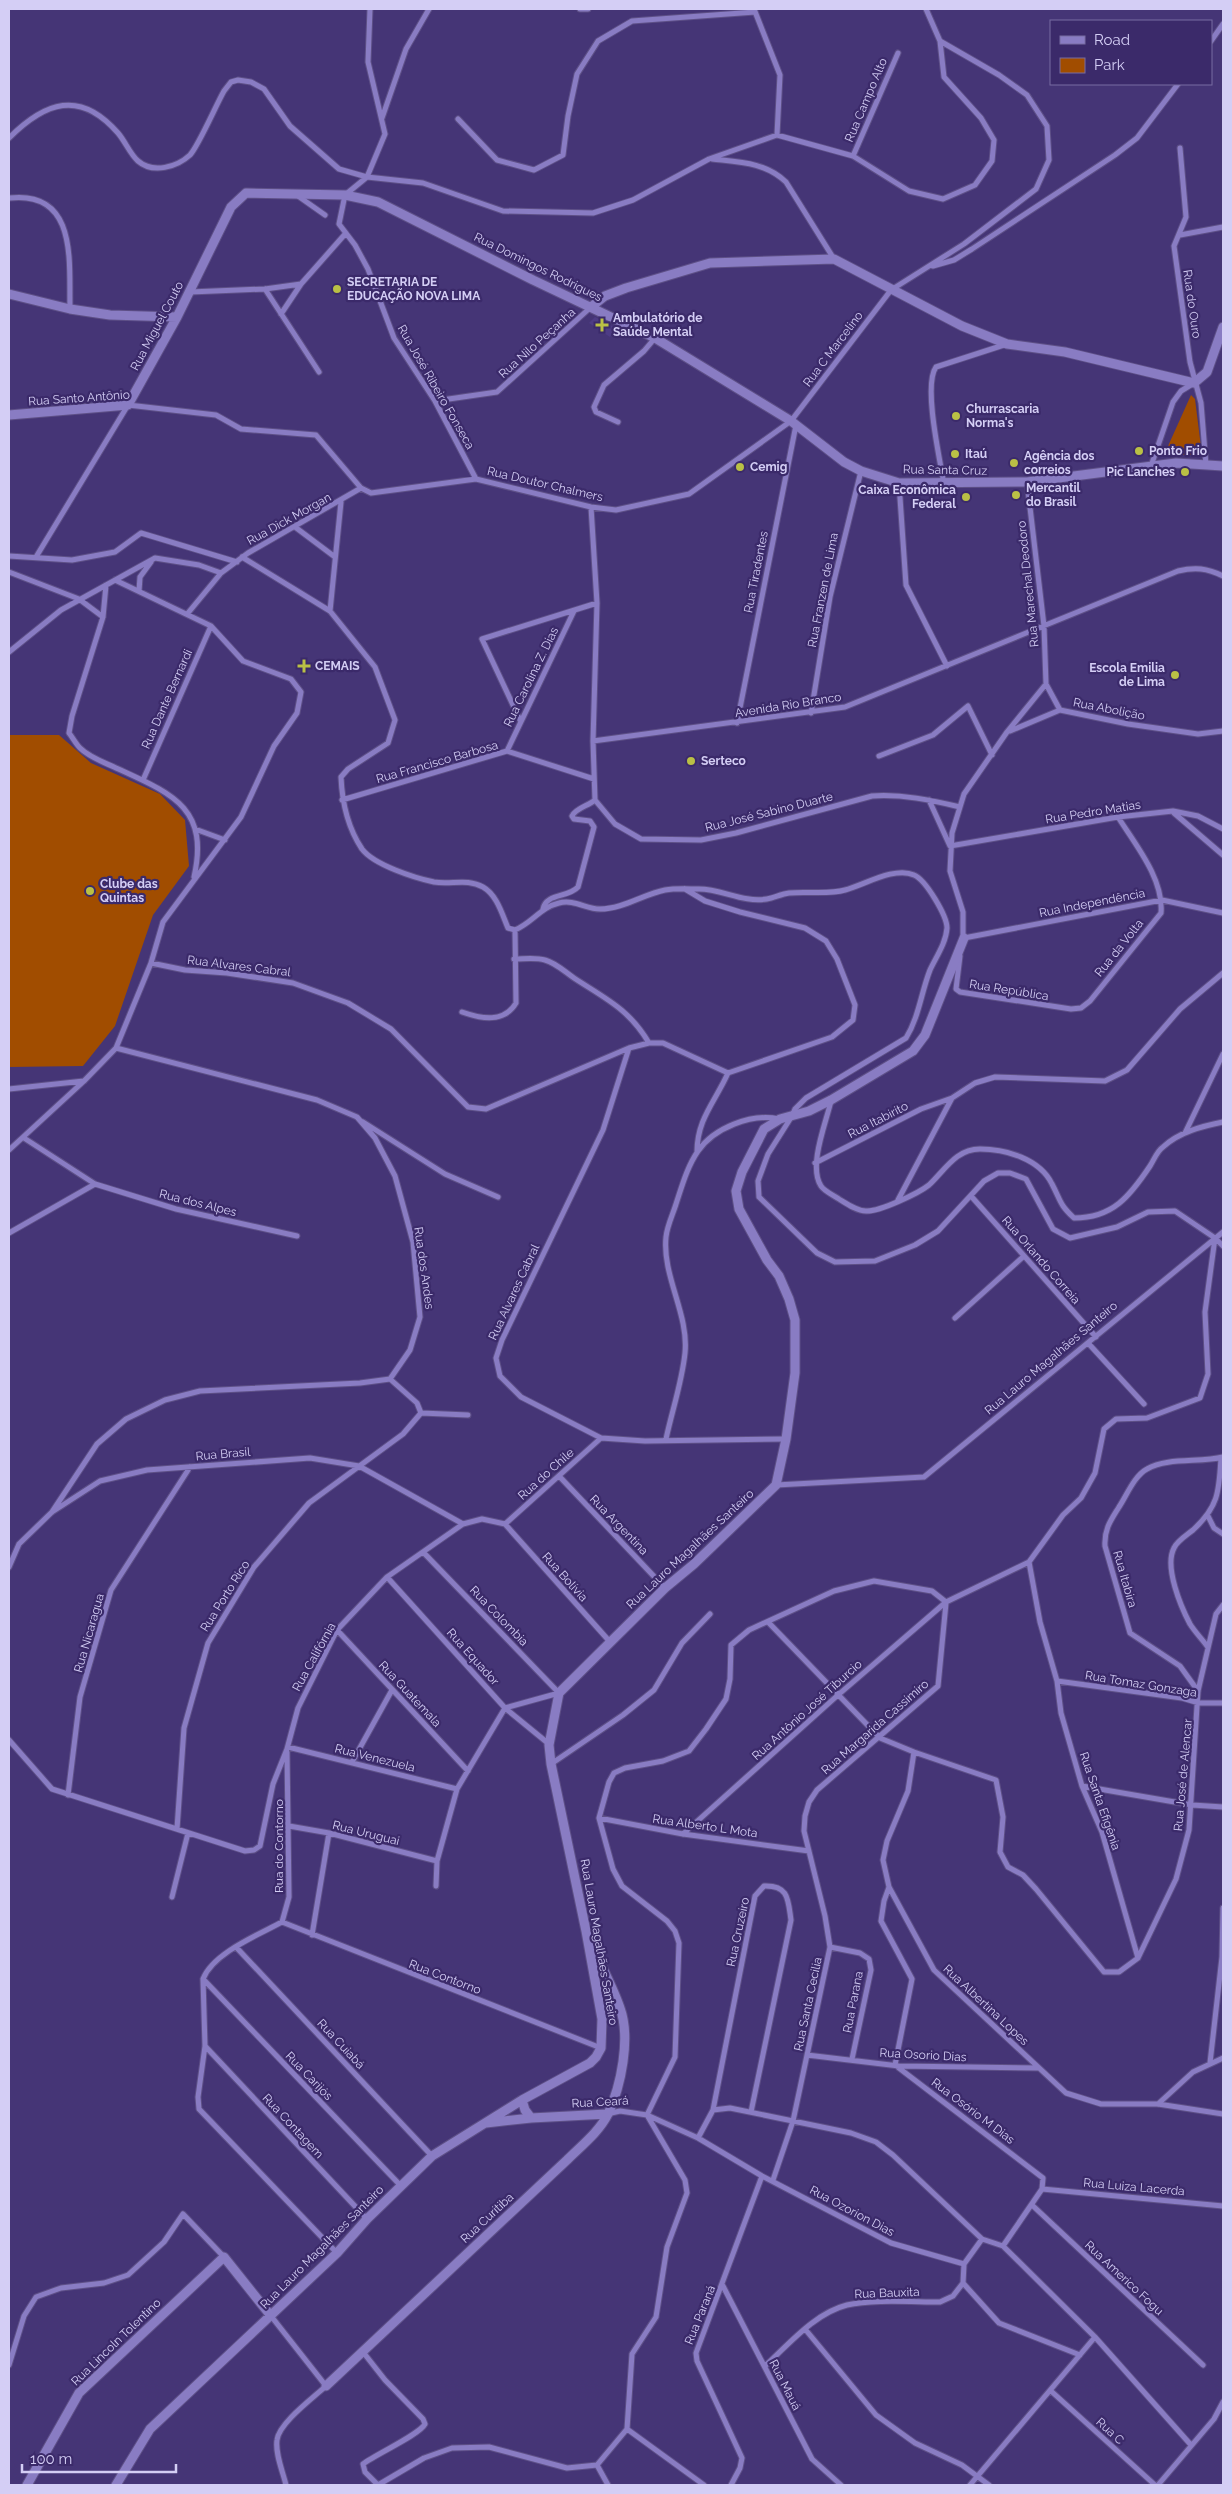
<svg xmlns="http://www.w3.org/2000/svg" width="1232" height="2494" viewBox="0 0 1232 2494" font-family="Raleway,sans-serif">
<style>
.built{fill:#4e3c85}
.green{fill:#a14d00}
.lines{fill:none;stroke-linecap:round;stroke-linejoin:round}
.minor-casing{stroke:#5e5087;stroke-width:7}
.tertiary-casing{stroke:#5e5087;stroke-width:11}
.minor{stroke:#897cc3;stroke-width:5}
.tertiary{stroke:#897cc3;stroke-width:9}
.poi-dot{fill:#bac045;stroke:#3b2a6a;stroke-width:2}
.labels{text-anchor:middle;stroke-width:4.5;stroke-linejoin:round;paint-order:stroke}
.street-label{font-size:12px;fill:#d4cef5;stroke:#3b2a6a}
.poi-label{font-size:12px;font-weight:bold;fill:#d4cef5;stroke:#3b2a6a;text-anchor:start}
</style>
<rect width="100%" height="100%" fill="#453576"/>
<path class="built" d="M595,317l21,11 -6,9 -21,-14z"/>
<path class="green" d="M1191,395l4,4 7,56h-38z
M9,735h50l32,28 69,31 25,26 4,46 -36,49 -38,111 -32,40 -74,1z"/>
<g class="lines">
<defs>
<path id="minor" d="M370,9l-2,53 17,72 -18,43 -22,18 -6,29 16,21 13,24 26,69 41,63 41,78
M580,9h8
M754,9l26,66 -3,60
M1211,41l12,-17
M382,118l24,-69 23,-40
M458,119l39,41 37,10 29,-15 5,-39 9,-42 21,-33 34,-20 123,-9
M9,138c36,-36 71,-49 109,-5 7,8 12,21 20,28 15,13 39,6 52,-6 9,-10 26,-50 34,-64l7,-9 7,-2 13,2 13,7 26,37 49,43 28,8 56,6 80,28 90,2 40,-13 76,-41 68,-24 76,21 56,35 34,8 32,-14 17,-24 2,-21 -13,-22 -37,-41 -4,-36
M1180,148l6,69 -12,29 16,116 11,41 5,62
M853,156l45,-103
M712,159c27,3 53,3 74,23l48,77
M298,196l27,19
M9,198c69,-8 60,64 61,111
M1180,235l43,-8
M933,266l21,-6 18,-11 143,-94 22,-17 41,-54
M265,289l54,83
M190,292l75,-3 36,-5 45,-51
M281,314l20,-30
M435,401l62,-9 94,-85
M618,422l-22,-10 -2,-5 10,-22 40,-34 11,-13
M1151,466l22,-64 8,-11 13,-8
M1027,482l17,144 2,58 14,26
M899,483l7,102 41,81
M944,484c-4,-24 -21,-99 -8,-117l71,-23
M591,507l6,96 -4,138 2,59 20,24 26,15 60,1 35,-7 136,-37c30,-2 59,4 88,11
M295,527l40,30
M9,556l63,4 43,-8 26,-19 96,29
M36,557l92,-152 88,10 25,14 75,6 45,53 10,5 105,-14 115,28 25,3 73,-16 102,-73 100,-131 73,-46 72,-55 13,-29 -2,-34 -20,-31 -28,-20 -59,-34 -14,-32
M242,557l88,54 45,56 20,53 -7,23 -40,26 -7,8c1,24 7,51 21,72 12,16 53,29 72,33 17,3 33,-4 49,5 14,8 19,27 25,41l7,2c17,-7 26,-23 44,-27 15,-4 27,6 41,6 23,0 44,-15 65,-19 11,-2 24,-1 34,-1 23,0 44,14 68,10 7,-1 14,-5 22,-6 18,-2 39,2 56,-3 19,-5 50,-24 69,-15 12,5 33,41 33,53 -1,15 -11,29 -17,42 -9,23 -11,47 -24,68l-100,60 -11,11 -3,7 -24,38 -10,27 1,16 58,56 18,9 40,-1 40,-16 23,-14 46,-50 14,-8h12l16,6 27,50 17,9 47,-11 31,-15 27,-1 40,27 8,8
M9,572l70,27 24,18
M106,585l-3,32 -31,99 -3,17c4,5 7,11 11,15 9,9 23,14 34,19 56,26 96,39 80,110
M139,591l1,-14 11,-15
M330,611l11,-109
M188,613l33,-40 27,-20 113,-65
M9,652l52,-42 94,-52 44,7 22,8
M811,713l19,-116 31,-126
M520,720l-38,-81 115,-36
M737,723l59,-298
M1010,731l50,-21 68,14 70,10 25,-3
M593,741l252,-34 333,-136c17,-4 29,-3 45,5
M507,751l67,-140
M879,756l54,-21 35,-29 24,49
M143,780l68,-154
M342,800l165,-49 87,28
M929,800l21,46 168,-29 55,-6 25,5 25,13
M1174,813l49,42
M195,829l30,11
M685,889l20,12 35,11 65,16 21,13 11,18 18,46 -2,15 -21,17 -104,36
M543,909c3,-16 25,-11 35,-22l16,-60 -4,-6 -16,-2 -2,-3c4,-8 16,-10 23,-16
M964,938l198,-38 61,13
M963,940v-28l-13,-41 2,-38 12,-39 43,-62 39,-48
M960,956l-4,33 4,3 111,17 10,-1 9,-7 71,-88c3,-34 -26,-69 -43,-96
M514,959c10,0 21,-2 31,1 11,3 20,12 29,18 32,21 55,31 75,65
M151,963l34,7 42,3 66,10 55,20 43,26 77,78 18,2 143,-61 20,-5h14l65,30c-13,29 -31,46 -31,79
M462,1012c20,7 42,11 54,-9l-1,-73
M629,1048l-26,82 -101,210 -6,18 4,18 21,21 80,41 44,3 141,-2
M9,1089l75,-8
M831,1101c-5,22 -23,65 -10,85 3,5 12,9 18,13 8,5 18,12 27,12 13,1 53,-18 63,-26 16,-15 27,-36 51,-36 26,0 60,10 72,35 9,17 7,20 22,34 39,0 56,-22 76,-52 4,-6 7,-15 13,-19 16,-15 40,-21 60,-25
M363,1122l82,52 53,23
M1185,1133l38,-79
M24,1138l71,46 81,25 121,27
M9,1150l75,-69 32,-33 35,-85 12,-41 78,-105 33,-71 23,-33 4,-21 -10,-13 -48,-18 -32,-35 -96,-46
M815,1163l106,-54 31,-11
M971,1196l125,141
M898,1200l54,-102 23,-15 20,-6 110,4 22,-11 53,-61 43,-36
M9,1233l86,-49
M955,1318l69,-62
M1088,1343l56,61
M421,1413l47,2
M666,1439c6,-28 16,-57 19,-86 4,-39 -23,-77 -19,-116 1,-11 7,-23 10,-33 6,-18 11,-37 22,-53 16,-23 53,-38 81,-32
M559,1476l106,112
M776,1485l148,-8 299,-245
M52,1512l45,-68 29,-25 39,-19 35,-9 160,-8 30,-4 20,-29 10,-33 -7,-75 -18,-66 -20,-38 -18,-21 -40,-17 -201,-52
M1208,1516l6,12 9,6
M505,1524l96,-86
M424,1553l135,140 -54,15
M1029,1562l11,60 17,59 4,32 21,73 20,46 36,126
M9,1567l10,-23 33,-32 48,-31 47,-11 163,-12 49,8 104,58
M387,1577l118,131 44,36
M769,1623l111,115 34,14 -6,39 -21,50 -4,19 6,27 45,83 132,123 35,11h57l65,10
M337,1630l131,141
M1207,1646c-5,-7 -12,-14 -17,-22 -9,-17 -26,-57 -16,-76 3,-7 13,-13 19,-18 26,-24 26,-39 28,-72
M1057,1681l125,17 17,5h24
M1198,1691l-18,-25 -50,-33 -25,-87c-1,-17 6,-26 14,-39 8,-12 15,-31 28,-38 21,-12 53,-6 76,-12
M9,1740l43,49 193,62 9,-1 6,-4 13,-62 14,-35 11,-41 39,-78 50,-53 76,-53 19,-5 23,5 106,119
M288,1747l169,42
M287,1752l2,145 -7,25c-24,13 -69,31 -79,57l2,67 -7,51 1,12 138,144
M914,1752l82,28 7,37 -3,35 8,15 15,8 13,14 68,83h15l19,-14 38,-79 13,-49 9,-139 18,-77 7,-9
M352,1762l40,-72
M551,1764l72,-49 31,-25 28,-47 28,-29
M1082,1786l110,19 31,2
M68,1795l12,-98 31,-107 79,-123
M599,1818l84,16 126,17
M289,1826l40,7 108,28
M177,1829l7,-101 24,-85 46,-76 55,-64 94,-69 18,-21 -4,-10 -27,-24
M683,1834l155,-139 108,-93 83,-40 34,-47 18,-17 14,-25 9,-44 12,-10 31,-1 53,-20 8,-24 -3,-62 10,-74
M436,1886l1,-25 20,-72 48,-81
M889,1887l-5,14 -3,20 31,58 -17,86 148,113 -1,11 -39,57
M172,1897l16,-64
M282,1922l319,126
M312,1935l17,-102
M236,1947l196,209
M830,1947l30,6 9,6 2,11 -19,89
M204,1980l197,206
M205,2046l162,173
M807,2055l92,11 139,2
M1210,2063l12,-106 1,-49
M1158,2104l35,-32 30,-14
M713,2110l17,-2 121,25 25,9 17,13 89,84
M607,2114l13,-3 27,4 51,23 64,38 129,67 73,21
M698,2138l15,-28 42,-214 9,-10c25,-1 24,14 27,34l-40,192
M773,2180l20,-59 37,-174 -5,-31 -21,-85 1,-15 4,-14 8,-12 121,-104 8,-83
M1042,2189l181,17
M1032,2205l171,160
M723,2286l89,173 29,26
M271,2316l55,70c-13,12 -47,37 -49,54 -2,14 6,32 9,45
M805,2329l71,86 39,28 47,22 27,20
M363,2352l22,28 38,39 2,5c-6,11 -49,30 -62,40l2,8 13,13
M1080,2355l-81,-32 -36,-40 1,-19 18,-25 21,7 92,91 96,108
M9,2365l15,-49 12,-19 25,-9 43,-5 24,-8 36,-33 19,-28 41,43
M765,2366c24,-22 50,-53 82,-61 25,-6 66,-3 93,-3l13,-6 10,-13
M1051,2391l104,94
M627,2429l5,-75 24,-37 11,-70 20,-54 -2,-13 -38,-65 28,-58 4,-114 -4,-12 -8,-10 -45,-35 -9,-17 -14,-51 10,-36 5,-9 11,-5 38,-7 26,-10 17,-22 20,-30 4,-20 1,-34 18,-15 85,-39 40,-10 58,10 14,11
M627,2429l77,56
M597,2465l30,-36
M597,2465l11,20
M378,2485l46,-27 28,-10 37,-1 78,21 30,-3
M731,2485l9,-17 2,-10 -45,-97 -1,-8 66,-177
M970,2485l125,-148
M1158,2485l56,-66 9,-17"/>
<path id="tertiary" d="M9,294l61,15 40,6 67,2
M591,307l14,-11 21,-8 84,-25 124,-4 128,67 45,18 58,8 129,31 13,-11 16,-45
M9,415l119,-10 49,-88 54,-110 15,-14 99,2 33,7 155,78 122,58 136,83 53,41 17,9 38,12 128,-1 149,-19 47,3
M522,2100l3,10 6,8
M486,2123l45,-5 76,-4
M326,2386l241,-226c14,-14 32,-28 41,-46 13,-28 23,-76 12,-106 -7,-21 -19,-42 -28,-63
M27,2485l52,-92 145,-136 47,59
M116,2485l34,-56 187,-176 30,-34 65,-63 90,-56 68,-37 6,-6 5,-9 1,-29 -16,-88 -35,-167 -2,-19 10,-52 106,-105 29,-24 82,-79 10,-46 9,-66v-53l-6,-21 -10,-23 -12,-16 -28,-51 -3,-18 6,-19 22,-43 16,-10 29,-8 22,-11 82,-49 12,-16 39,-97"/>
</defs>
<use href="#minor" class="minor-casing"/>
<use href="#tertiary" class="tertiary-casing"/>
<use href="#minor" class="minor"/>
<use href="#tertiary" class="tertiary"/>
</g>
<g class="poi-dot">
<circle cx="337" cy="289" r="5"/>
<path d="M599.5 317.5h5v5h5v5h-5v5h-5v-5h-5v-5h5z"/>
<circle cx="956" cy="416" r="5"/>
<circle cx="1139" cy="451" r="5"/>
<circle cx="955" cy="454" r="5"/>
<circle cx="1014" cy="463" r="5"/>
<circle cx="740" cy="467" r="5"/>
<circle cx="1185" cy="472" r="5"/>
<circle cx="1016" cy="495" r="5"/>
<circle cx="966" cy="497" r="5"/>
<path d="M301.5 658.5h5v5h5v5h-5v5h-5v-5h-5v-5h5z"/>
<circle cx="1175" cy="675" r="5"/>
<circle cx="691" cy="761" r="5"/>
<circle cx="90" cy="891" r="5"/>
</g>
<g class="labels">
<g class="street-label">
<text transform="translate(866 100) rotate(-67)" y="4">Rua Campo Alto</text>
<text transform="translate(538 267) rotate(26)" y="4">Rua Domingos Rodrigues</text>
<text transform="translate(1192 304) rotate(82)" y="4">Rua do Ouro</text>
<text transform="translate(157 326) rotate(-62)" y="4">Rua Miguel Couto</text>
<text transform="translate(537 343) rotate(-42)" y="4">Rua Nilo Peçanha</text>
<text transform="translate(833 349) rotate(-53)" y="4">Rua C Marcelino</text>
<text transform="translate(436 387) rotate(60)" y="4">Rua José Ribeiro Fonseca</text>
<text transform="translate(79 398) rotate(-4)" y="4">Rua Santo Antônio</text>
<text transform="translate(945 470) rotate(1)" y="4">Rua Santa Cruz</text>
<text transform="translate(545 484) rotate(13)" y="4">Rua Doutor Chalmers</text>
<text transform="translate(289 519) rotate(-29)" y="4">Rua Dick Morgan</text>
<text transform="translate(756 572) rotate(-79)" y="4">Rua Tiradentes</text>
<text transform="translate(1028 584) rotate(-96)" y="4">Rua Marechal Deodoro</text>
<text transform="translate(823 590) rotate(-79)" y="4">Rua Franzen de Lima</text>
<text transform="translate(531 677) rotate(-64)" y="4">Rua Carolina Z. Dias</text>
<text transform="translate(167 699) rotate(-66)" y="4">Rua Dante Bernardi</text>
<text transform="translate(788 705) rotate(-9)" y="4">Avenida Rio Branco</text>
<text transform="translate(1109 709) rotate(11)" y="4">Rua Abolição</text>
<text transform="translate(437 762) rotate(-16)" y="4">Rua Francisco Barbosa</text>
<text transform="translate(769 812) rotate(-14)" y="4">Rua José Sabino Duarte</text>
<text transform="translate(1093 812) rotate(-9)" y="4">Rua Pedro Matias</text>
<text transform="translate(1092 903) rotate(-11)" y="4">Rua Independência</text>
<text transform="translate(1119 948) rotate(-51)" y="4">Rua da Volta</text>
<text transform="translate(239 966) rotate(7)" y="4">Rua Alvares Cabral</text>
<text transform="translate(1009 990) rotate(9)" y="4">Rua República</text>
<text transform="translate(878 1120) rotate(-27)" y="4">Rua Itabirito</text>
<text transform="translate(198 1203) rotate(14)" y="4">Rua dos Alpes</text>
<text transform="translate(1041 1260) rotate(49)" y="4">Rua Orlando Correia</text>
<text transform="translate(424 1268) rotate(82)" y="4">Rua dos Andes</text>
<text transform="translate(514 1292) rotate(-65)" y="4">Rua Alvares Cabral</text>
<text transform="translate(1051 1358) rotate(-40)" y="4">Rua Lauro Magalhães Santeiro</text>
<text transform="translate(223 1454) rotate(-5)" y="4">Rua Brasil</text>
<text transform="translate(546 1474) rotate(-42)" y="4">Rua do Chile</text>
<text transform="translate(619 1525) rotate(46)" y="4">Rua Argentina</text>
<text transform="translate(690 1549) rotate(-43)" y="4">Rua Lauro Magalhães Santeiro</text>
<text transform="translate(565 1577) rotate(48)" y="4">Rua Bolívia</text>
<text transform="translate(1125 1579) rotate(74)" y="4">Rua Itabira</text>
<text transform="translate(225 1596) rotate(-58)" y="4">Rua Porto Rico</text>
<text transform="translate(499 1616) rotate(46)" y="4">Rua Colombia</text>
<text transform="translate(89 1633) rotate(-74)" y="4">Rua Nicaragua</text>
<text transform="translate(314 1657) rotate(-61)" y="4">Rua Califórnia</text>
<text transform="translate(473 1657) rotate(48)" y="4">Rua Equador</text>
<text transform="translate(1141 1684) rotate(9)" y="4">Rua Tomaz Gonzaga</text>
<text transform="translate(410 1694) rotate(47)" y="4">Rua Guatemala</text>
<text transform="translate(807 1710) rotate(-42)" y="4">Rua Antônio José Tiburcio</text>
<text transform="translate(875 1727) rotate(-41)" y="4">Rua Margarida Cassimiro</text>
<text transform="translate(375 1758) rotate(14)" y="4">Rua Venezuela</text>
<text transform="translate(1183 1775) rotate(-85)" y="4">Rua José de Alencar</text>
<text transform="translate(1100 1801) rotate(71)" y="4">Rua Santa Efigênia</text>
<text transform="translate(705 1826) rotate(8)" y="4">Rua Alberto L Mota</text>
<text transform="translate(366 1833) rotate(14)" y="4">Rua Uruguai</text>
<text transform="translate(279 1846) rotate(-90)" y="4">Rua do Contorno</text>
<text transform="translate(738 1932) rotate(-78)" y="4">Rua Cruzeiro</text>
<text transform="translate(599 1942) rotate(80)" y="4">Rua Lauro Magalhães Santeiro</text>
<text transform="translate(445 1977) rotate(21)" y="4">Rua Contorno</text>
<text transform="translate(853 2002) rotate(-79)" y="4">Rua Parana</text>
<text transform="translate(808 2004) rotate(-78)" y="4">Rua Santa Cecilia</text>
<text transform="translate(986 2005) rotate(43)" y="4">Rua Albertina Lopes</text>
<text transform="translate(341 2044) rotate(47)" y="4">Rua Cuiabá</text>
<text transform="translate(923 2055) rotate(3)" y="4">Rua Osorio Dias</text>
<text transform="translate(309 2076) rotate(46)" y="4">Rua Carijós</text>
<text transform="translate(600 2102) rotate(-3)" y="4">Rua Ceará</text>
<text transform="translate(973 2111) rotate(37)" y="4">Rua Osório M Dias</text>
<text transform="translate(293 2126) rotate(47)" y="4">Rua Contagem</text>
<text transform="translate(1134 2187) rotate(5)" y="4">Rua Luiza Lacerda</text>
<text transform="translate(852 2211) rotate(28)" y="4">Rua Ozorion Dias</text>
<text transform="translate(487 2218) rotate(-43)" y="4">Rua Curitiba</text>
<text transform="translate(322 2247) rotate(-45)" y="4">Rua Lauro Magalhães Santeiro</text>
<text transform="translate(1124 2278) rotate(43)" y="4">Rua Americo Fogu</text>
<text transform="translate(887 2293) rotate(-2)" y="4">Rua Bauxita</text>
<text transform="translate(700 2315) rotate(-68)" y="4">Rua Paraná</text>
<text transform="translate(116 2342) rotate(-44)" y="4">Rua Lincoln Tolentino</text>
<text transform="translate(785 2385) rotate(63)" y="4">Rua Mauá</text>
<text transform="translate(1110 2431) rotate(42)" y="4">Rua C</text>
</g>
<g class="poi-label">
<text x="347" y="286">SECRETARIA DE<tspan x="347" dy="14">EDUCAÇÃO NOVA LIMA</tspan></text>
<text x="613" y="322">Ambulatório de<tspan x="613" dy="14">Saúde Mental</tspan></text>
<text x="966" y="413">Churrascaria<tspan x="966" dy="14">Norma's</tspan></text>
<text x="1149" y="455">Ponto Frio</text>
<text x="965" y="458">Itaú</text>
<text x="1024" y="460">Agência dos<tspan x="1024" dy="14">correios</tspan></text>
<text x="750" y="471">Cemig</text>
<text x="1175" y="476" text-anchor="end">Pic Lanches</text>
<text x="1026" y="492">Mercantil<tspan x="1026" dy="14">do Brasil</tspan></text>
<text x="956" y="494" text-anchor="end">Caixa Econômica<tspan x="956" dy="14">Federal</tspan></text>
<text x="315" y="670">CEMAIS</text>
<text x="1165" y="672" text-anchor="end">Escola Emilia<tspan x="1165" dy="14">de Lima</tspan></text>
<text x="701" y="765">Serteco</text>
<text x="100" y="888">Clube das<tspan x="100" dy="14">Quintas</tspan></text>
</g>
</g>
<rect width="1232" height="2494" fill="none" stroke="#d4cef5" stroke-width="20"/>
<rect x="1050" y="20" width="162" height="65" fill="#3b2a6a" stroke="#786ca2"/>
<rect x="1060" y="36" width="25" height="8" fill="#897cc3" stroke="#786ca2"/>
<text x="1094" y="45" font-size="15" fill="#d4cef5">Road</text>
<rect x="1060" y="58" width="25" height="15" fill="#a14d00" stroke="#786ca2"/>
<text x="1094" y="70" font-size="15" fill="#d4cef5">Park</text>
<path d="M22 2464v8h154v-8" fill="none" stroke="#d4cef5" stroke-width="2.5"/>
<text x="30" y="2464" font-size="15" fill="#d4cef5" stroke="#3b2a6a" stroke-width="4" paint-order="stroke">100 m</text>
</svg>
